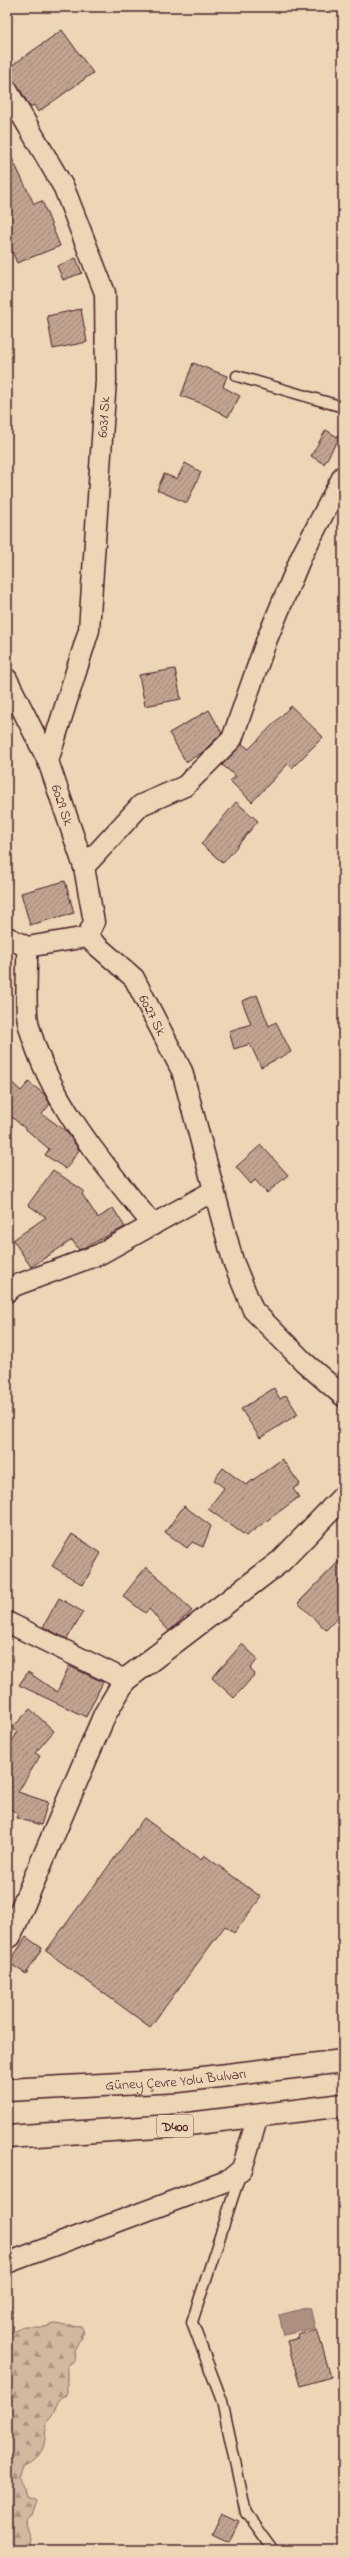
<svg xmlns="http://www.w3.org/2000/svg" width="350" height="2557" viewBox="0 0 350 2557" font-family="'Indie Flower',sans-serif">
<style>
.forest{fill:url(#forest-firs);stroke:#8e6c65}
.water{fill:#ad9081;stroke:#85635f}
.building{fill:url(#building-hatch);stroke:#4a1f2b}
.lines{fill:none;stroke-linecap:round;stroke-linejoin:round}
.lane-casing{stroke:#4a1f2b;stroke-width:13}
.street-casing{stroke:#4a1f2b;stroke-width:23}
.secondary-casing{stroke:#4a1f2b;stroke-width:25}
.highway-casing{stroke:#4a1f2b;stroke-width:25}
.lane{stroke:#ecd6b5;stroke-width:10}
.street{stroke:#ecd6b5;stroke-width:20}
.secondary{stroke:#ecd6b5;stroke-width:22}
.highway{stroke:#ecd6b5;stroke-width:22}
.labels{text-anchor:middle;stroke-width:3;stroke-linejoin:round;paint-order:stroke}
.shield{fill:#ecd6b5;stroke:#7b5654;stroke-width:1}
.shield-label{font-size:13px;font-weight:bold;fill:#4a1f2b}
.street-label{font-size:14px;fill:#4a1f2b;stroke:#ecd6b5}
</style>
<defs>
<pattern id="forest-firs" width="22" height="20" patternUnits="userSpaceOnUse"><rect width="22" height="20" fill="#d1b89f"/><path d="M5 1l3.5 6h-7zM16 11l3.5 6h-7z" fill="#ac9582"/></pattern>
<pattern id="building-hatch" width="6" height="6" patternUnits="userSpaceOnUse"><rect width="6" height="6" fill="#c1a591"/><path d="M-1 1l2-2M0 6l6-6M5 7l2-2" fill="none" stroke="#9f8677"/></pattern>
</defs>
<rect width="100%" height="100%" fill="#ecd6b5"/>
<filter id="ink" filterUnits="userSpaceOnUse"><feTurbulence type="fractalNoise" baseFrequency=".025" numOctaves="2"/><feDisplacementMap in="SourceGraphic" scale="8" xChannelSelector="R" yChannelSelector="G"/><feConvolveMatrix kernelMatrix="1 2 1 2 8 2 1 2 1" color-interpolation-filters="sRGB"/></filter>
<g filter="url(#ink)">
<path class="forest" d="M54,2324l27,2 3,6 -10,18 1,10 -8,6v29l-10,7c-2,12 -9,16 -10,22 -4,21 0,31 -22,42l-4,11 5,19 10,4 -5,15 -6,7 6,16 -1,5 3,7h-26v-216l17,-7h21z"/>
<path class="water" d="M310,2307l5,21 -31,7 -5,-20z"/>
<path class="building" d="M62,30l31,43 -55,39 -4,-7 -4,2 -13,-23 -10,-5v-10z
M7,148l27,56 8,-3 18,45 -43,17 -10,-24z
M76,258l6,15 -19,7 -6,-14z
M81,309l6,33 -34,7 -6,-33z
M193,363l34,13 -4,11 17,9 -12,21 -22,-12 -25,-9z
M326,430l13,8 -15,26 -13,-8z
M185,463l16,9 -14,31 -30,-13 7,-16 13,5z
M175,669l6,30 -36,7 -6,-31z
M291,706l32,31 -31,31 -4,-4 -36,38 -22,-21 6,-5 -14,-11 20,-21 7,5z
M209,710l13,23 -19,19 -17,10 -17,-29z
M236,802l22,19 -35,42 -22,-19z
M65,881l9,32 -44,12 -9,-32z
M257,995l12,31 7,-4 15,30 -30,15 -11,-23 -16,5 -5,-18 22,-7 -9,-23z
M7,1078l14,13 8,-9 16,13 5,9 -8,10 24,17 13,19 -13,19 -21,-14 4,-6 -42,-36z
M261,1145l27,30 -21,18 -12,-13 -4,4 -15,-17z
M53,1170l31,21 -2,3 16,24 15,-10 12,19 -46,23 -7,-10 -41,27 -18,-27 33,-23 -18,-12z
M274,1388l6,11 6,-4 12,19 -38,24 -19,-29z
M282,1459l18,25 -7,5 6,8 -53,39 -38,-27 16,-21 -10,-8 9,-12 23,17z
M184,1506l27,20 -8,21 -11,-5 -5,6 -22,-16z
M72,1534l29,19 -18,32 -31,-19z
M343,1557v55l-17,18 -28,-27z
M146,1567l17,14 29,30 -23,20 -20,-22 -4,4 -22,-17z
M59,1598l24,14 -16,27 -24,-12z
M242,1644l16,15 -8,10 5,5 -21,24 -22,-20z
M69,1666l34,16 -17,35 -67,-32 9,-13 29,20z
M30,1709l24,22 -19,22 5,3 -22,36 30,10 -7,23 -25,-7 2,-5 -9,-4 -2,2v-61l10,-17 -5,-5z
M144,1818l57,42 3,-5 57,42 -27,36 -9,-7 -75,101 -104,-76z
M26,1937l16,11 -16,26 -17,-11z
M317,2329l14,48 -31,9 -13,-45 12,-3 -1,-3z
M222,2513l17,8 -10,21 -17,-8z"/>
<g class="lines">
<defs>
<path id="lane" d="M237,376l106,31
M240,2175l-48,147 30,79 24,112 27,37"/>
<g id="street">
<path d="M7,90l57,98 41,105 1,87 -17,250 -41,131"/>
<path id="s1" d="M7,679l41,82 36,106 10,55 -7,15"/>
<path d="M84,867l57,-62 44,-19 47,-47 35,-100 35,-84 41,-79"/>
<path id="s2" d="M7,937l20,10 60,-10 47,41 48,93 51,190 20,49 51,52 39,34"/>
<path d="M27,947c1,19 -3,62 2,79 20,75 75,139 124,199"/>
<path d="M7,1292l7,-6 86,-32 113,-63"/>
<path d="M7,1622l118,58"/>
<path d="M7,2263l222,-83 13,-11 16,-53"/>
</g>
<path id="secondary" d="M7,1935l3,1 95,-222 20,-34 156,-119 62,-64"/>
<g id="highway">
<path id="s3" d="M7,2090l171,-9 165,-20"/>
<path d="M7,2137l165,-11 171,-21"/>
</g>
</defs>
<use href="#lane" class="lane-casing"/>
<use href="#street" class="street-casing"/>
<use href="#secondary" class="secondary-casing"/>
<use href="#highway" class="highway-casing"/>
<use href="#lane" class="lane"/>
<use href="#street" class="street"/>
<use href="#secondary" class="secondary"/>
<use href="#highway" class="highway"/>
</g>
</g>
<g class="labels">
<rect class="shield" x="157" y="2115" width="36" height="22" rx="3"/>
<g class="shield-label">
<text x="175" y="2131">D400</text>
</g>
<g class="street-label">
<text transform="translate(103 417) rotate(-86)" y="5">6031 Sk</text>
<text dy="5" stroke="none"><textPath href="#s1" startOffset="138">6029 Sk</textPath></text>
<text dy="5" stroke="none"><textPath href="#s2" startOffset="187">6027 Sk</textPath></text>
<text dy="5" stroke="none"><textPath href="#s3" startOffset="169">Güney Çevre Yolu Bulvarı</textPath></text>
</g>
</g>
<rect width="350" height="2557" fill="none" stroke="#ecd6b5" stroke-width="24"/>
<rect x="12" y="12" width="326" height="2533" fill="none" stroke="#4a1f2b" stroke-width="1.5" filter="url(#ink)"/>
</svg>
